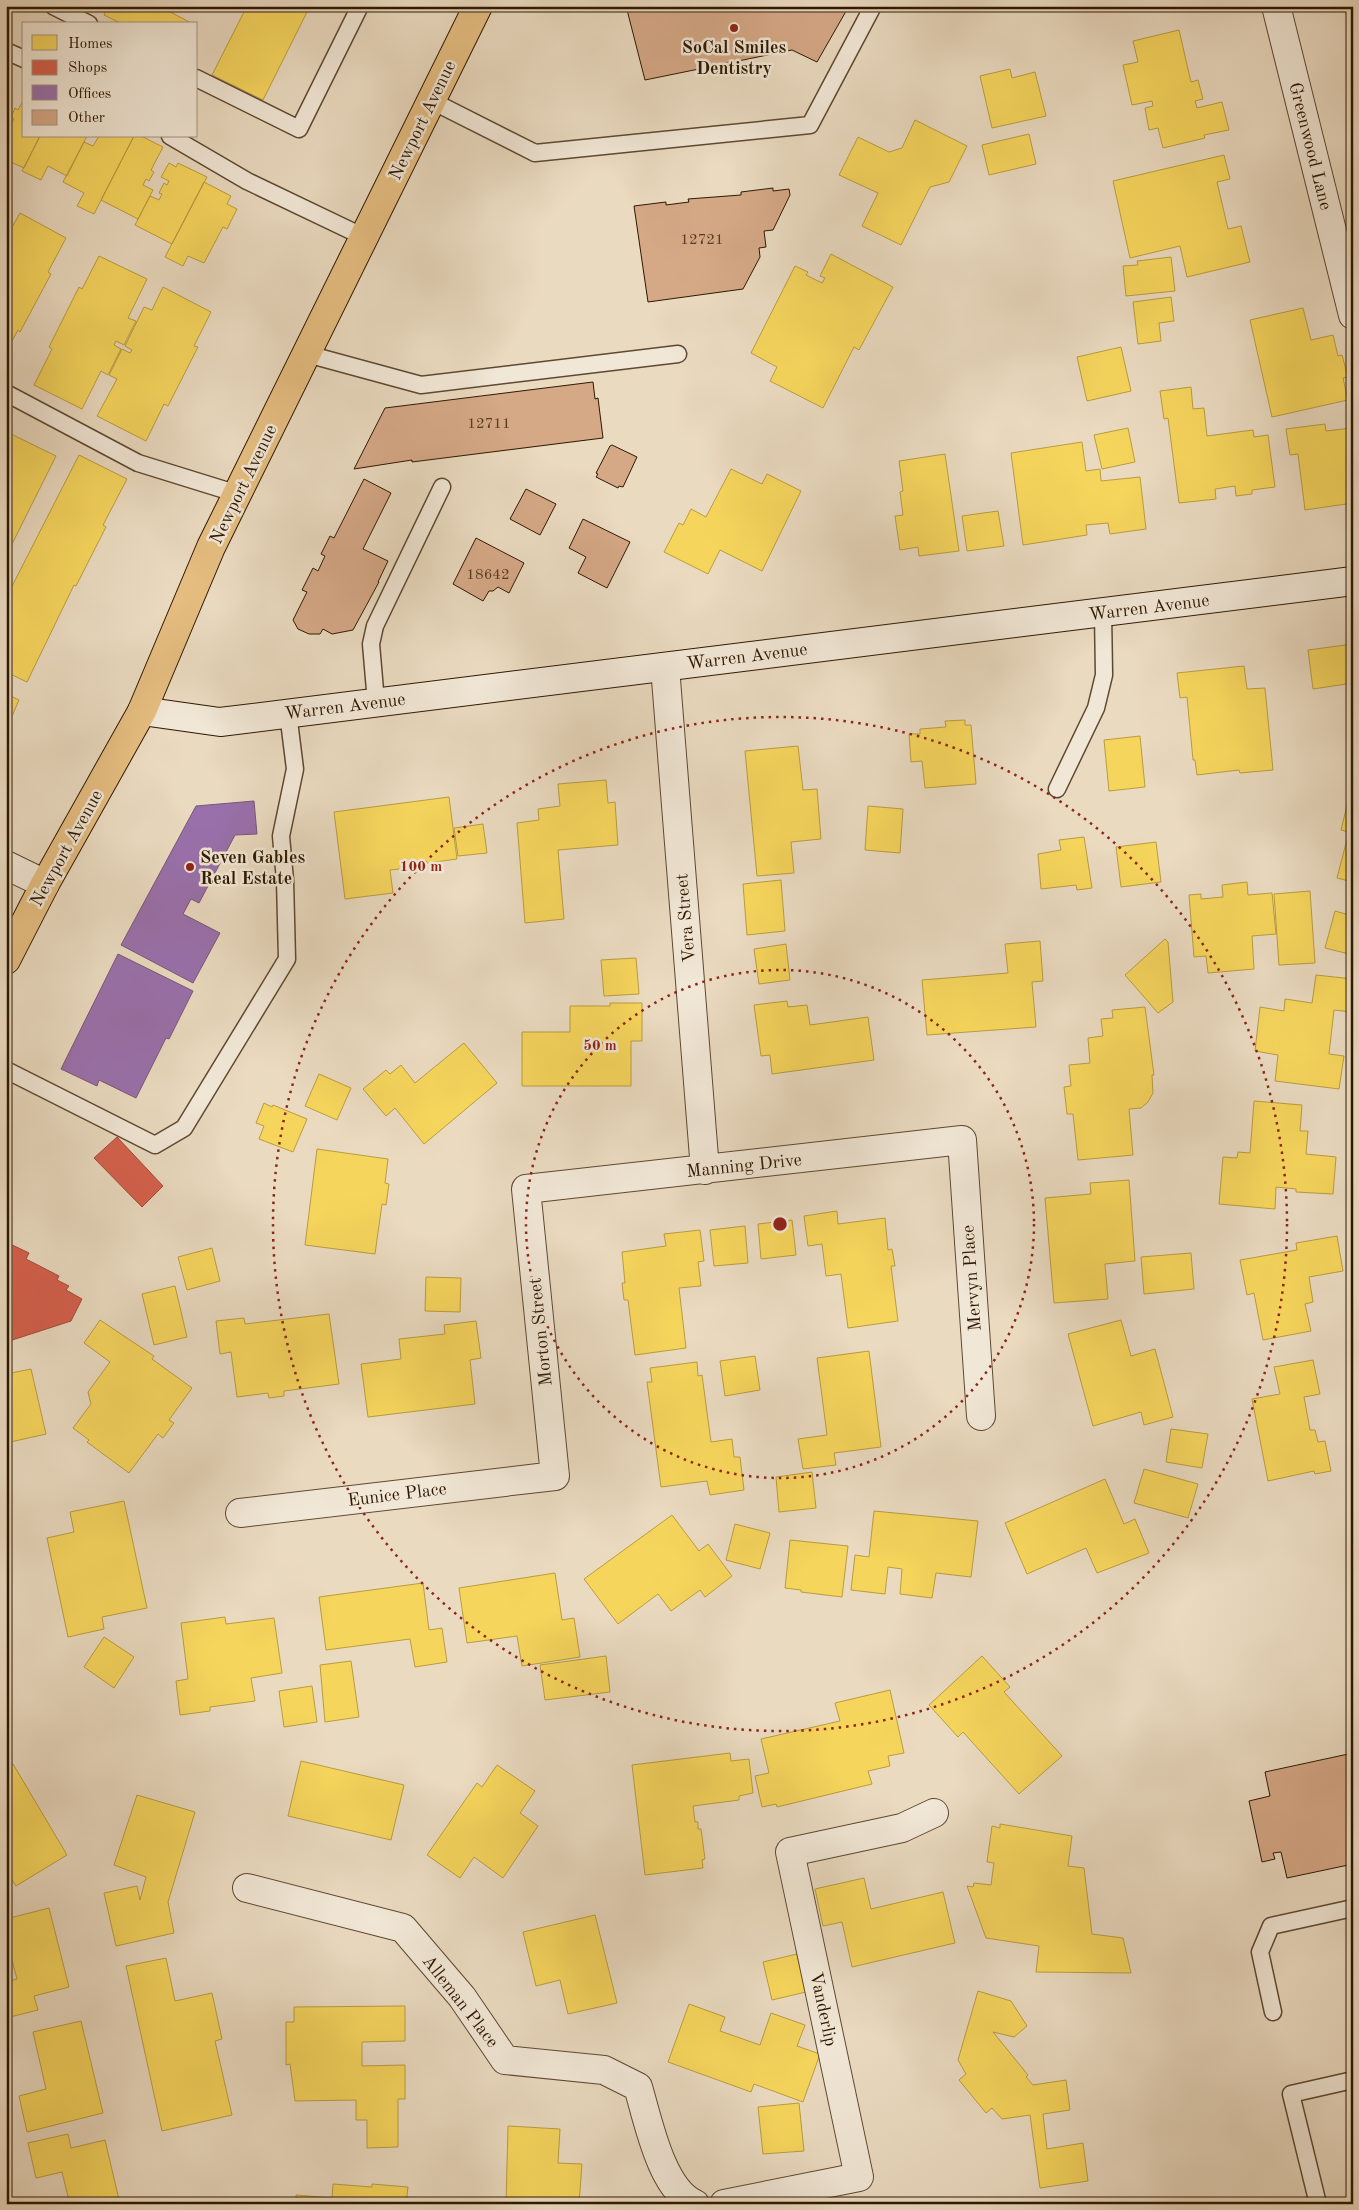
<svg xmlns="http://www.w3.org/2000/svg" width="1359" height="2210" viewBox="0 0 1359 2210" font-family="'Old Standard TT',serif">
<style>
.homes{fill:#f6d55c;stroke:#ba9c40}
.shops{fill:#d6604d;stroke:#a44a36}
.offices{fill:#9970ab;stroke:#795678}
.building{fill:#d5a886;stroke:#2f1800}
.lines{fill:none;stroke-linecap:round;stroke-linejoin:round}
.lane-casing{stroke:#5e4830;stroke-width:19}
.street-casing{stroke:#5e4830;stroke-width:30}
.secondary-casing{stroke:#2f1800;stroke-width:30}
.primary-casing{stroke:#2f1800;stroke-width:30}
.lane{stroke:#f1e7d6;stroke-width:16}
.street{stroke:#f1e7d6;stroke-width:28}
.secondary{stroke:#f1e7d6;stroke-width:28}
.primary{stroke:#e5bd80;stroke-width:28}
.ring{fill:none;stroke:#8f2418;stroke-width:2.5;stroke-dasharray:2.5 5}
.poi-dot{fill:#8f2418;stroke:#f1e7d6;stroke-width:2}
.labels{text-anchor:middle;stroke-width:5;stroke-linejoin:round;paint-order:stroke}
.number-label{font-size:15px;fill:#583c22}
.poi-label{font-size:18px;font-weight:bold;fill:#2f1800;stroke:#f1e7d6}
.street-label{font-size:18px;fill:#2f1800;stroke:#f1e7d6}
.centre{fill:#8f2418;stroke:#f1e7d6;stroke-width:2.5}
.ring-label{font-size:15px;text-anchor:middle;font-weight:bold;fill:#8f2418;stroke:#f1e7d6;stroke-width:5;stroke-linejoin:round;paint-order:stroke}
</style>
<rect width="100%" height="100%" fill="#eadac0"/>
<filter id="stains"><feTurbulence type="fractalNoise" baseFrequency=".004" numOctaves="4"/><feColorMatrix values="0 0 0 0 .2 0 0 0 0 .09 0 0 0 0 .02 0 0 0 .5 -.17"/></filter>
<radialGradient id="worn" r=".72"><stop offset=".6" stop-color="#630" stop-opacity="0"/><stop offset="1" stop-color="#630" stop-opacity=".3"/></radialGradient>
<path class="homes" d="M108,6h51l34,18h-71l-18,-9z
M247,6h63l-47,94 -51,-25z
M1065,6h23l-21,5z
M1179,30l12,52 7,-2 5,19 -8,2 2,7 25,-6 7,28 -25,5 1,3 -42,10 -5,-20 -9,2 -4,-22 8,-2 -1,-5 -20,4 -9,-40 15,-3 -5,-21z
M1010,69l2,9 23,-6 11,44 -54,12 -12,-52z
M24,99v37h16l-16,32 -18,-8v-37l4,2 4,-6 -3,-2 4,-9 3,2z
M915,120l52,26 -18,36 -19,5 -29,58 -39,-19 16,-33 -39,-18 19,-38 31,15 13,-4z
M1029,134l7,30 -47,11 -7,-30z
M40,136h47l-20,40 -19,-10 -7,14 -19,-9z
M99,136h35l-40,78 -17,-8 7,-13 -21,-11 21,-40 9,4z
M134,136h7l22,11 -12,23 3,2 -5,9 -3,-2 -3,6 10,5 -15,29 -37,-19z
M1224,155l6,24 -13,3 11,47 13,-3 9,36 -63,15 -7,-31 -50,12 -17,-77z
M169,163l7,4 2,-4 29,14 -35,67 -37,-19 15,-29 9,4 3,-6 -3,-1 5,-10 3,2 2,-4 -8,-4z
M204,182l27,14 -4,8 10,5 -10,20 -4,-2 -19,36 -16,-7 -5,10 -18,-9z
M20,213l46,25 -18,34 3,2 -31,58 -2,-2 -12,22v-114z
M831,254l62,33 -34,63 -5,-3 -31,61 -53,-27 7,-14 -26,-14 44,-87 13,6 -2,3 16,8 3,-5 -5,-2z
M99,256l48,23 -19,39 8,3 -12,24 -8,-4 -2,4 7,4 -13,26 -7,-4 -19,38 -48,-24 18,-36 -3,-2 30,-60 3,2z
M1171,257l4,34 -49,5 -3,-30 15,-1 -1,-4z
M163,287l48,25 -17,34 4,1 -30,59 -4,-2 -18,37 -49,-25 20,-37 -8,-4 13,-26 8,4 2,-3 -7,-4 19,-39 8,3z
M1171,297l3,24 -15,2 2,18 -23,3 -5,-42z
M1303,308l8,32 22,-5 5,21 4,-1 6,22 -5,1 5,22 -76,17 -22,-97z
M1121,347l10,44 -44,10 -10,-44z
M1191,387l2,22 11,-1 3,28 46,-6 1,7 14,-2 7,52 -23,3v4l-16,2 -1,-10 -20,3 1,10 -37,4 -11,-85 -4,1 -4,-28z
M1325,424l1,7 26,-3 1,75 -48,7 -7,-56 -8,1 -4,-26z
M1128,428l7,34 -33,7 -8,-34z
M9,433l47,23 -50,100v-117z
M1082,442l4,29 14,-2 1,12 39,-4 6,52 -36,5 -2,-11 -22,2 1,10 -64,10 -12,-92z
M945,454l14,97 -40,5 -1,-9 -18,3 -5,-34 8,-1 -3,-23 3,-1 -4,-30z
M79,455l48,24 -24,46 3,2 -30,59 -2,-1 -47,97 -21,-10v-74z
M731,469l31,15 5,-10 34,17 -39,80 -42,-21 -12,24 -44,-22 15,-29 4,2 8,-16 15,8z
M998,511l6,35 -37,5 -5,-35z
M1353,644v39l-40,6 -5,-39z
M1244,666l3,23 18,-1 8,82 -33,3 -1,-3 -42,5 -2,-15h-2l-6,-63 -7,1 -3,-25z
M6,694l13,6 -13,30z
M965,720v5h6l5,59 -51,4 -3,-27 -11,1 -2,-28h11v-5l26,-2 -1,-6z
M1140,736l5,51 -36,4 -5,-51z
M798,746l5,44 14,-1 4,50 -30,3 3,31 -37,3 -12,-125z
M606,780l2,23 7,-1 3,43 -60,5 6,69 -39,4 -8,-100 22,-3 -1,-11 22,-3 -2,-22z
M1350,793l3,1v88l-16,-4 12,-46 -8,-2z
M449,797l8,62 -30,4v3l-37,4 3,23 -48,6 -11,-87z
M868,806l35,3 -3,44 -35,-3z
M483,824l4,29 -29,3 -4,-28z
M1084,837l8,51 -15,2 -1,-5 -35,4 -3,-35 23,-4 -2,-10z
M1156,842l5,40 -40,5 -5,-40z
M781,880l4,51 -38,4 -4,-51z
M1247,882l1,13 24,-2 4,41 -24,2 2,33 -46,4 -2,-17 -12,1 -5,-62 12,-1v5l22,-2 -1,-12z
M1310,891l5,72 -36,2 -5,-71z
M1353,891v23l-6,-1z
M1335,911l18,5v39l-28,-7z
M1165,939l3,3 5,60 -15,11 -33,-38z
M1040,941l3,40 -11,1 4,45 -109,8 -5,-55 86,-7 -3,-29z
M786,944l4,36 -31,4 -5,-35z
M636,958l3,36 -35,2 -3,-36z
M1316,975l37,4 -2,33 -17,-2 -5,44 15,2 -5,33 -64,-8 3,-26 -23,-4 5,-44 24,4 1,-12 27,4z
M787,1001l1,6 19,-2 3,20 58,-8 6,43 -102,14 -2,-19 -9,1 -7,-51z
M610,1003h32v38h-11v45h-109v-54h48v-26h40z
M1145,1007l9,68h-2l1,18 -5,9 -7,6 -12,1 4,46 -55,5 -5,-46h-6l-3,-27 7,-1 -2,-21 21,-2 -2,-25 15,-2 -2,-17 12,-1 -1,-8z
M464,1043l33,40 -73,61 -29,-36 -9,8 -23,-27 23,-19 4,4 11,-9 14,18z
M319,1074l32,14 -14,32 -32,-14z
M1254,1101l48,4 -2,26h8l-2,23 30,3 -3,37 -37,-2v-3l-20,-2 -1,22 -56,-5 4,-47 14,1 1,-6 12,1z
M264,1103l8,4 1,-2 34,14 -14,33 -34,-13 5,-13 -8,-3z
M317,1149l71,10 -3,24 4,1 -3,21 -4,-1 -7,50 -70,-9z
M1129,1180l6,81 -30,3 3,35 -54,4 -9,-105 46,-4 -1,-11z
M837,1211l1,13 47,-6 3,32 4,-1 3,17h-4l7,55 -50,7 -7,-54 -15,2 -4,-32 -14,2 -4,-30z
M792,1220l4,35 -35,4 -3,-35z
M745,1226l3,37 -34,3 -4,-36z
M700,1230l4,31 -6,1 3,24 -22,2 7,60 -51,7 -7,-55h-4l-2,-17h3l-3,-31 44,-6 -2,-12z
M1337,1236l6,35 -34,6 4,25 -8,2 6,27 -48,9 -9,-47 -7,2 -7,-35 57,-10 -1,-7z
M212,1248l8,33 -33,9 -9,-33z
M1191,1253l3,36 -50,5 -3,-37z
M426,1277l35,1 -1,34 -35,-1z
M175,1286l12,51 -33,8 -12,-51z
M329,1314l10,70 -55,7v5l-15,2 -1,-5 -31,4 -6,-45 -11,2 -4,-33 28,-3 1,6z
M100,1320l54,36 -2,3 40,29 -23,32 5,3 -11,15 -5,-4 -29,39 -42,-31 2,-2 -16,-12 18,-24 -3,-12 22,-30 -26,-19z
M1121,1320l10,36 24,-7 18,68 -29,8 -3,-13 -48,14 -25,-92z
M476,1321l5,37 -11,2 5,44 -107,13 -7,-53 40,-5 -2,-20 46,-5 -1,-9z
M869,1351l12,96 -47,6 2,12 -33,4 -5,-30 29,-4 -10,-77z
M755,1356l5,34 -35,6 -5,-35z
M1313,1360l7,34 -16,3 6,33h5l3,12 7,-1 6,30 -16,3 -1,-3 -46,10 -16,-82 28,-5 -6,-27z
M697,1362l1,14 4,-1 9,67 21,-3 2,18h6l4,33 -34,5 -3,-14 -46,6 -14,-105h5l-2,-14z
M31,1369l15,65 -40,9v-69z
M1171,1429l37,5 -6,34 -36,-6z
M1144,1469l54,15 -10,34 -54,-15z
M812,1472l4,36 -37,4 -3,-35z
M1105,1479l19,45 11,-5 14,34 -52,20 -11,-25 -59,26 -22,-51z
M124,1501l23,107 -45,9 2,12 -36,8 -21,-99 27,-6 -4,-20z
M874,1511l104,10 -7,56 -35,-4 -4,25 -32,-4 2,-25 -14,-2 -3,27 -34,-4 4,-35 14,2z
M672,1515l27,36 9,-7 24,32 -27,21 -5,-7 -29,21 -13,-17 -40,30 -34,-45z
M735,1524l35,9 -10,36 -34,-9z
M790,1540l58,6 -6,51 -41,-5v-2l-16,-2z
M555,1573l7,47 12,-2 6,39 -58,9 -5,-30 -50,7 -8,-55z
M423,1583l6,47 13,-2 5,34 -32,5 -5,-28 -84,11 -7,-53z
M225,1617l1,7 48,-6 8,55 -31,5 4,23 -45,6v4l-30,4 -4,-34 12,-2 -7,-56z
M104,1637l30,20 -20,31 -30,-21z
M606,1656l4,36 -65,8 -5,-35z
M982,1656l28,31 -6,5 58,64 -43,38 -56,-62 -5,5 -29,-32z
M351,1661l8,56 -34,5 -5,-57z
M312,1686l5,36 -33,5 -5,-36z
M890,1690l14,63 -16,3 2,10 -22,5 4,13 -95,23 -1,-3 -14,3 -7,-31 14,-3 -8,-34 79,-18 -5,-18z
M730,1753l1,8 18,-2 4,34 -14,3v4l-46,6 2,16h3v7h3l4,30 -3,1 1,8 -58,7 -13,-110z
M301,1761l103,24 -13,55 -103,-24z
M13,1764l54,91 -51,31 -10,-15v-103z
M497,1765l38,26 -15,22 18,13 -35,52 -29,-21 -14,21 -33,-23 50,-72 5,4z
M137,1795l58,17 -27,90 6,31 -58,13 -12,-53 33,-7 3,14 6,-23 -32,-12z
M1000,1824l72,12 -4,30 16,2 8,66 31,4 8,35 -95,-1 3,-26 -53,-8 -19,-52 6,1 1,-4 17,2 3,-22 -7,-1 5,-36 8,2z
M864,1878l7,31 72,-17 12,51 -103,24 -10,-45 -19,4 -8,-37z
M49,1908l20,79 -35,9 4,14 -32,8v-36l11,-3 -8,-30 -3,1v-31z
M595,1915l22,88 -49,11 -8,-34 -24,6 -13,-54z
M797,1954l9,38 -34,8 -9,-38z
M166,1958l9,43 37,-8 10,46 -7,2 17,74 -70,16 -36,-165z
M978,1991l33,10 16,25 -13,11 -21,-5 35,43 -2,2 7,8 33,-5 4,30 -27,4 4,35 36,-6 5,38 -48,7 -10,-73 -28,4 -10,-11 -6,5 -27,-33 7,-6 -8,-14z
M689,2004l36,13 -5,14 40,14 11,-32 34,12 -8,21 23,8 -17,48 -49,-18 -3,8 -83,-30z
M405,2006v35l-43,1v24l43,-1v34h-7v48l-31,1v-28h-11v-20l-61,1 -5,-37 -4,1v-43h8v-15z
M81,2021l22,92 -76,19 -8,-36 27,-7 -13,-57z
M799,2103l5,48 -41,3 -5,-47z
M508,2126l52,3 -2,34 24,1 -3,40h-73z
M68,2134l3,14 34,-8 15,64h-55v-2l4,-1 -7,-29 -26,6 -8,-35z
M333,2184l39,3v-3l36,3 -2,17h-109l-1,-9 36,3z"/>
<path class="shops" d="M117,1137l46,49 -21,21 -48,-49z
M6,1242l23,11 -3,6 33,17 -2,4 12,6 -3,4 16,9 -11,22 -65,21z"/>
<path class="offices" d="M254,801l3,33 -22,1 -36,68 -8,-4 -8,15 37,19 -27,50 -72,-38 75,-139z
M118,954l75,37 -24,48 -3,-1 -30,60 -37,-18 -2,6 -36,-17z"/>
<path class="building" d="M626,6h223l-32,56 -25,-12 -147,30z
M773,188v3l16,-2 1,6 -17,35 -9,1 2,16 -7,1 1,9 -17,32 -95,13 -14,-96 32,-4v3l23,-3 -1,-3 53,-4v-3z
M593,382l2,17 3,-1 5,40 -191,24v-2l-58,9 31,-61z
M612,445l25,12 -14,30 -4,-1 -1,2 -22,-11 2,-3 -2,-1 14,-27z
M364,479l27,14 -28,56 25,12 -10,21h1l-26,48 -21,4 -9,-5 -3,5h-11l-11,-5 -5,-9 14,-28 -5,-2 11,-22 5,3 7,-15 -4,-2 9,-18 4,2z
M526,489l30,15 -16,31 -30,-16z
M583,519l47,23 -23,46 -29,-15 8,-16 -17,-9z
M476,538l48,25 -15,30 -11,-6 -5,4h-4l-6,10 -30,-17z
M1353,1753v111l-66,14 -6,-26 -8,1 2,6 -13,3 -13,-61 21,-5 -5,-24z"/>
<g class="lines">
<defs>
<path id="lane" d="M53,6l36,18
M6,51l18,8
M196,78l103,51 61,-123
M432,101l103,52 275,-28 63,-119
M170,136l77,45 117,56
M307,354l114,31 257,-31
M6,393l132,70 100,31
M376,702l-5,-58 4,-18 67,-139
M1057,789l39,-81 8,-33 -1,-63
M6,1070l149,75 29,-17 103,-169 -2,-79 -4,-44 14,-67 -7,-56
M1273,2012l-13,-60 11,-26 82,-18
M1318,2204l-27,-110 62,-14"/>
<path id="street" d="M1276,6l77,309
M665,667l40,503
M6,865l39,19
M240,1513l315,-37 -29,-287 436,-49 19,276
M247,1888l156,40 59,69 43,63 99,10 34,17c10,33 23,102 57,117
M724,2204l135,-27 -69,-325 112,-24 32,-15"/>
<path id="secondary" d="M142,711l78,11 1133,-141"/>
<path id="primary" d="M6,960l39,-76 97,-173 69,-164 267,-541"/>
</defs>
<use href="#lane" class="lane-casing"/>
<use href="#street" class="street-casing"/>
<use href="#secondary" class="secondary-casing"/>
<use href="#primary" class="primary-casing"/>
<use href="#lane" class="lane"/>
<use href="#street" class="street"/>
<use href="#secondary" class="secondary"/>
<use href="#primary" class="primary"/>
</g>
<g class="ring">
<circle cx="780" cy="1224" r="254"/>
<circle cx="780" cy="1224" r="507"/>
</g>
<g class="poi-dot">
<circle cx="734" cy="28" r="5"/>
<circle cx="190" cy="867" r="5"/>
</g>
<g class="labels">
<g class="number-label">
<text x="702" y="244">12721</text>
<text x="489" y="428">12711</text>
<text x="488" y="579">18642</text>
</g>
<g class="poi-label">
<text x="734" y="53">SoCal Smiles<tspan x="734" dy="21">Dentistry</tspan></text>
<text x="200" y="863" text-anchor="start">Seven Gables<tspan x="200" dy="21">Real Estate</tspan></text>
</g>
<g class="street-label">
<text transform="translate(422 120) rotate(-64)" y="6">Newport Avenue</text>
<text transform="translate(1311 146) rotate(76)" y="6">Greenwood Lane</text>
<text transform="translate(243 484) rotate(-64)" y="6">Newport Avenue</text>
<text transform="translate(1149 607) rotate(-7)" y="6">Warren Avenue</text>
<text transform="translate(747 656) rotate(-7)" y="6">Warren Avenue</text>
<text transform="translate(345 706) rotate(-7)" y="6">Warren Avenue</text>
<text transform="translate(66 848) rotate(-61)" y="6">Newport Avenue</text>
<text transform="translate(685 918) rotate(-95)" y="6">Vera Street</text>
<text transform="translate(744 1165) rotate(-6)" y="6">Manning Drive</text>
<text transform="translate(971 1278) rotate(-94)" y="6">Mervyn Place</text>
<text transform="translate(540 1332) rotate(-96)" y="6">Morton Street</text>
<text transform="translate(397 1494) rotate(-7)" y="6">Eunice Place</text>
<text transform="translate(461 2001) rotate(52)" y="6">Alleman Place</text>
<text transform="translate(824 2009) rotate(78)" y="6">Vanderlip</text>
</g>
</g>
<circle cx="780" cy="1224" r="8" class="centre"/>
<g class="ring-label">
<text x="421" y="871">100 m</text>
<text x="600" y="1050">50 m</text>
</g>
<rect width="1359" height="2210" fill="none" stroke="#eadac0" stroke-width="25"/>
<rect x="8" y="8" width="1344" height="2195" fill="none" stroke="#2f1800" stroke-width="2.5"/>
<rect x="12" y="12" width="1334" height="2185" fill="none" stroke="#2f1800"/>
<rect x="22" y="22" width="175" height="115" fill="#f1e7d6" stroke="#a39480"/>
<rect x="32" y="35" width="25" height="15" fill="#f6d55c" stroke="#a39480"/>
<text x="68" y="48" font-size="15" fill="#2f1800">Homes</text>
<rect x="32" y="60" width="25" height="15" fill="#d6604d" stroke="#a39480"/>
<text x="68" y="72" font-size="15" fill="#2f1800">Shops</text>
<rect x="32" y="85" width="25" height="15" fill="#9970ab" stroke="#a39480"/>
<text x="68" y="98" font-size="15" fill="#2f1800">Offices</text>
<rect x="32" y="110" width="25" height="15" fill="#d5a886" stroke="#a39480"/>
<text x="68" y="122" font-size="15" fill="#2f1800">Other</text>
<rect width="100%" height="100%" filter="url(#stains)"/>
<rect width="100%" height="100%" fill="url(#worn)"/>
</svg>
